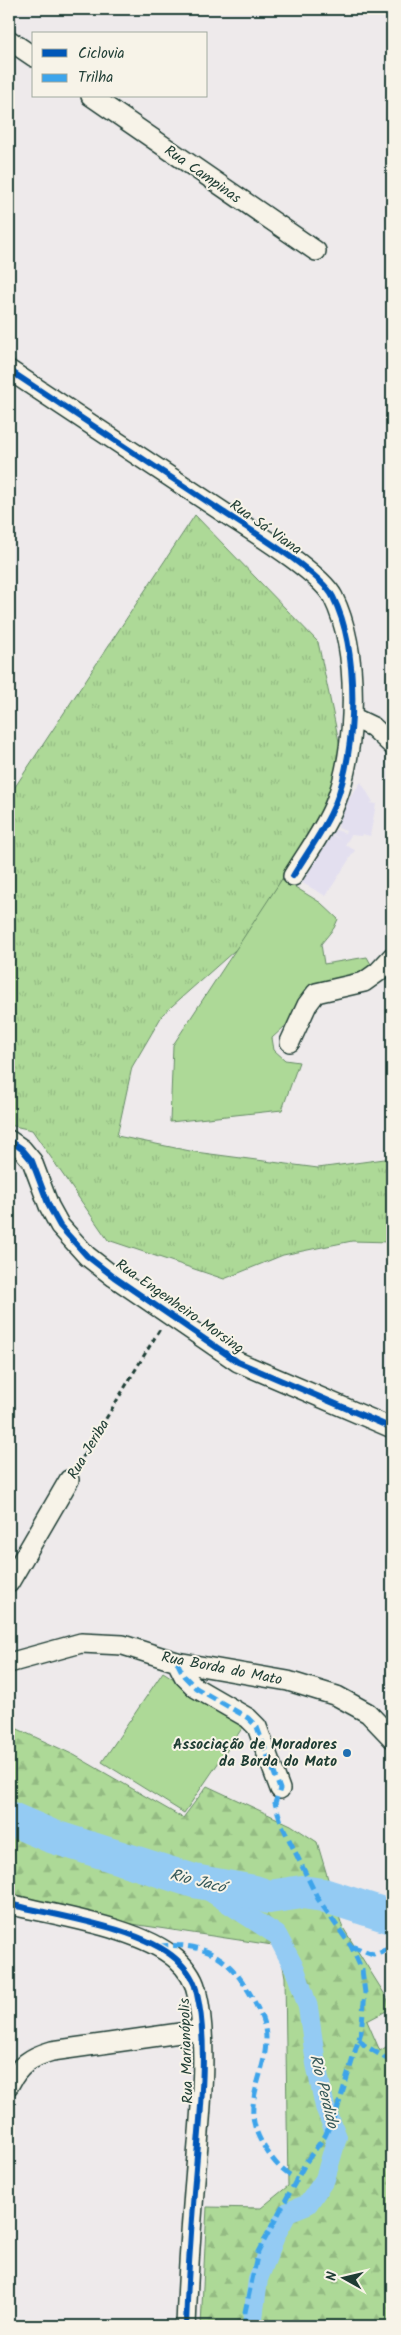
<svg xmlns="http://www.w3.org/2000/svg" width="401" height="2335" viewBox="0 0 401 2335" font-family="Kalam,sans-serif">
<style>
.built{fill:#e3dfef}
.grass{fill:url(#grass-tufts);stroke:#668b66}
.forest{fill:url(#forest-firs);stroke:#668b66}
.pitch{fill:#add997;stroke:#668b66}
.lines{fill:none;stroke-linecap:round;stroke-linejoin:round}
.canal{stroke:#94cbf3;stroke-width:20}
.river{stroke:#94cbf3;stroke-width:34}
.minor-casing{stroke:#1f3d34;stroke-width:22}
.path{stroke:#1f3d34;stroke-width:3;stroke-dasharray:5 4;stroke-linecap:butt}
.minor{stroke:#f7f3e8;stroke-width:19}
.quiet{stroke:#3da4eb;stroke-width:5;stroke-dasharray:10 5;stroke-linecap:butt}
.cycleway-casing{stroke:#f7f3e8;stroke-width:9}
.cycleway{stroke:#0057b8;stroke-width:6}
.poi-dot{fill:#1f6fb2;stroke:#f7f3e8;stroke-width:2}
.labels{text-anchor:middle;stroke-width:4;stroke-linejoin:round;paint-order:stroke}
.street-label{font-size:15px;fill:#1f3d34;stroke:#f7f3e8}
.poi-label{font-size:15px;font-weight:bold;fill:#1f3d34;stroke:#f7f3e8;text-anchor:end}
.water-label{font-size:16px;font-style:italic;fill:#36595a;stroke:#f7f3e8}
</style>
<defs>
<pattern id="grass-tufts" width="24" height="20" patternUnits="userSpaceOnUse" patternTransform="scale(1.25)"><rect width="24" height="20" fill="#add997"/><path d="M3 7l-1-3M5 7V3M7 7l1-3M15 17l-1-3M17 17v-4M19 17l1-3" fill="none" stroke="#94bb83"/></pattern>
<pattern id="forest-firs" width="22" height="20" patternUnits="userSpaceOnUse" patternTransform="scale(1.25)"><rect width="22" height="20" fill="#add997"/><path d="M5 1l3.5 6h-7zM16 11l3.5 6h-7z" fill="#94bb83"/></pattern>
</defs>
<rect width="100%" height="100%" fill="#eeeaeb"/>
<filter id="ink" filterUnits="userSpaceOnUse"><feTurbulence type="fractalNoise" baseFrequency=".02" numOctaves="2"/><feDisplacementMap in="SourceGraphic" scale="10" xChannelSelector="R" yChannelSelector="G"/><feConvolveMatrix kernelMatrix="1 2 1 2 8 2 1 2 1" color-interpolation-filters="sRGB"/></filter>
<g filter="url(#ink)">
<path class="built" d="M361,782l12,20 -3,1 6,1 -6,32 -8,-2 -1,2 -10,-1 -6,10 10,5 -29,46 -29,-16 29,-48 15,8 -10,-7 5,-3 9,3 1,-2 -8,-3 5,-30 6,1z"/>
<path class="grass" d="M195,515l123,127 24,114 -24,64 -75,123 -80,71 -31,53 -15,69 78,16 123,16 74,-10v84l-40,-1 -69,14 -59,24 -116,-39 -76,-110 -23,-5v-329z"/>
<path class="forest" d="M9,1725l65,30 109,63 24,-32 84,39 26,17 25,84 45,72 3,11 -23,12 13,30 12,-8v283h-191l6,-119 54,1 27,-22 -3,-209 -6,-31 -227,-34 -43,-12z"/>
<path class="pitch" d="M282,879l39,24 17,16 -4,9 -13,16 3,20 43,-7 6,11 -31,14 -16,-1 -12,4 -17,30 -25,23 2,12 11,10 14,2 -17,48 -112,12 3,-77z
M163,1672l82,52 -61,89 -82,-51z"/>
<g class="lines">
<path class="canal" d="M194,1881l83,54 18,34 13,38 8,57 9,43 12,30 -12,42 -17,25 -20,8 -12,22 -18,45 -6,47"/>
<path class="river" d="M9,1818l42,18 143,45 60,11 15,5 33,-5 21,3 69,22"/>
<defs>
<path id="minor" d="M9,40l25,17
M91,96l225,155
M9,370c71,47 143,95 214,142 26,17 97,60 110,85 27,54 24,153 2,207 -10,25 -28,49 -42,72
M352,717l21,10 19,18
M290,1042l17,-37 9,-12 48,-11 14,-10 14,-15
M9,1140l13,9 10,12 17,45 11,20 27,30 27,21 124,85 154,66
M9,1583l60,-103
M177,1662l7,14 12,12 52,30 9,9 23,62
M9,1663l72,-20 42,2 54,17 111,19 49,15 31,17 24,25
M9,1904c47,12 131,23 167,55 10,9 19,22 21,35 11,47 4,115 0,162 -5,57 -9,114 -11,170
M9,2085c10,-20 22,-28 43,-34l149,-21"/>
</defs>
<use href="#minor" class="minor-casing"/>
<path class="path" d="M78,1465l82,-136"/>
<use href="#minor" class="minor"/>
<path class="quiet" d="M177,1662l7,14 12,12 52,30 9,9 23,62 -5,14 7,22 36,74 33,47 11,24 3,23 -4,39 -24,78 -12,26 -19,26 -48,90 -13,60v14
M158,1946c48,-4 72,11 95,53 6,12 13,25 13,39 0,43 -29,67 -1,110 9,14 17,24 32,31
M351,1946l22,8 19,-6
M359,2039l5,6 28,17"/>
<defs>
<path id="cycleway" d="M9,370c71,47 143,95 214,142 26,17 97,60 110,85 27,54 24,153 2,207 -10,25 -28,49 -42,72
M9,1140l13,9 10,12 17,45 11,20 27,30 27,21 124,85 154,66
M9,1904c47,12 131,23 167,55 10,9 19,22 21,35 11,47 4,115 0,162 -5,57 -9,114 -11,170"/>
</defs>
<use href="#cycleway" class="cycleway-casing"/>
<use href="#cycleway" class="cycleway"/>
</g>
</g>
<circle class="poi-dot" cx="347" cy="1753" r="5"/>
<g class="labels">
<g class="street-label">
<text transform="translate(203 174) rotate(35)" y="5">Rua Campinas</text>
<text transform="translate(266 527) rotate(35)" y="5">Rua Sá Viana</text>
<text transform="translate(180 1306) rotate(35)" y="5">Rua Engenheiro Morsing</text>
<text transform="translate(88 1449) rotate(-59)" y="5">Rua Jeriba</text>
<text transform="translate(222 1668) rotate(11)" y="5">Rua Borda do Mato</text>
<text transform="translate(186 2051) rotate(-92)" y="5">Rua Marianópolis</text>
</g>
<g class="poi-label">
<text x="337" y="1749">Associação de Moradores<tspan x="337" dy="17">da Borda do Mato</tspan></text>
</g>
<g class="water-label">
<text transform="translate(198 1880) rotate(14)" y="6">Rio Jacó</text>
<text transform="translate(325 2091) rotate(76)" y="6">Rio Perdido</text>
</g>
</g>
<rect width="401" height="2335" fill="none" stroke="#f7f3e8" stroke-width="30"/>
<rect x="15" y="15" width="371" height="2305" fill="none" stroke="#1f3d34" stroke-width="2" filter="url(#ink)"/>
<rect x="32" y="32" width="175" height="65" fill="#f7f3e8" stroke="#a1aaa0"/>
<rect x="42" y="49" width="25" height="8" fill="#0057b8" stroke="#a1aaa0"/>
<text x="78" y="58" font-size="15" fill="#1f3d34">Ciclovia</text>
<rect x="42" y="74" width="25" height="8" fill="#3da4eb" stroke="#a1aaa0"/>
<text x="78" y="82" font-size="15" fill="#1f3d34">Trilha</text>
<g transform="translate(344 2278) rotate(278)" stroke="#f7f3e8" stroke-width="4" paint-order="stroke">
<path d="M0-4L9 19L0 12L-9 19Z" fill="#1f3d34"/>
<text y="-8" font-size="14" font-weight="bold" text-anchor="middle" fill="#1f3d34">N</text>
</g>
</svg>
